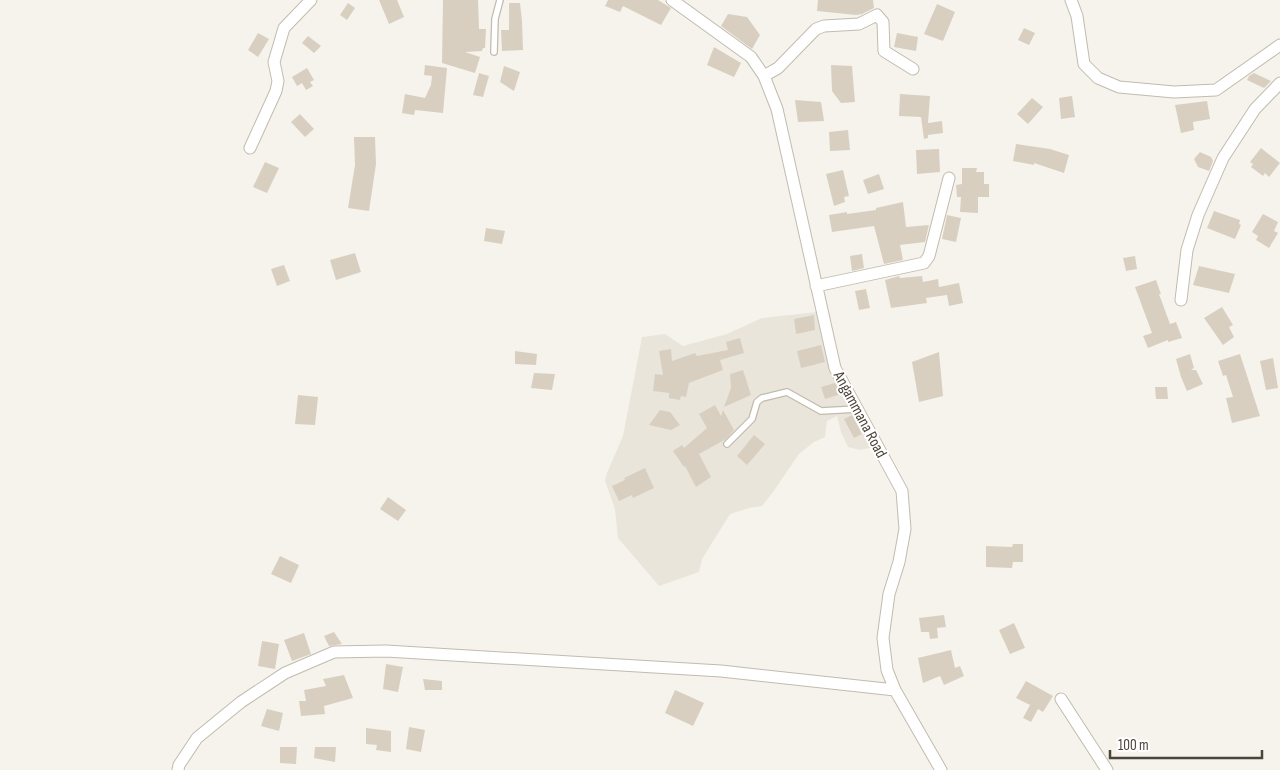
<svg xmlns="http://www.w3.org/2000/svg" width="1280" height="770" viewBox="0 0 1280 770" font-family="'Sofia Sans Condensed',sans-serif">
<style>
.residential{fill:#eae5da}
.building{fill:#d8cfc1}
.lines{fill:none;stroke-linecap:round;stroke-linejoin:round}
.lane-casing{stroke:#c2bbae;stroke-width:8}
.street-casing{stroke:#c2bbae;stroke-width:13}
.lane{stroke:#fff;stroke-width:5.5}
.street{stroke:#fff;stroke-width:11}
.labels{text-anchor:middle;stroke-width:4;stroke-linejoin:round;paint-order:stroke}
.street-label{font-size:16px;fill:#4b4439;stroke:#fff}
</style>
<rect width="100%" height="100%" fill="#f6f3ec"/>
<path class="residential" d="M817,312l57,135 -14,3 -12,-3 -7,-15 -4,-16 -10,5 -2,16 -11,5 -15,12 -26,38 -11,14 -13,2 -19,6 -28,45 -3,13 -40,14 -41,-48 -3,-29 -10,-28 2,-8 16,-37 19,-99 23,-3 18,12 44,-12 35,-16z"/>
<path class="building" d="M379,0h18l7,17 -15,7z
M443,0h35l1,29h7l-1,19h-2l-1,3 -17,1 15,5 -5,16 -33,-10z
M608,0h50l13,8 -10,17 -38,-19 -3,6 -15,-6z
M818,0h55l1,8 -12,6 -6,1 -39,-4z
M348,3l7,5 -8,12 -7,-5z
M509,3h11l2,18 1,29 -21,1 -1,-21h8z
M937,4l18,8 -12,29 -19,-7z
M728,14l19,3 13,18 -8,14 -31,-23z
M1024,28l11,5 -6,12 -11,-5z
M258,33l11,6 -11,18 -10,-7z
M897,33l21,4 -2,14 -22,-4z
M308,36l13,10 -7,7 -12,-10z
M714,47l27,16 -7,14 -27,-12z
M425,65l22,3 -4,45 -28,-3 -1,5 -12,-2 3,-19 20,4 6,-13 1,-9 -8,-1z
M831,65l21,1 3,36 -14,1 -9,-12z
M504,66l16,6 -6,19 -14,-9z
M307,68l7,12 -4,2 3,4 -7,4 -4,-7 -5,3 -5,-9z
M479,73l10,3 -6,21 -10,-2z
M1254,73l17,8 -7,7 -17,-8 2,-4z
M900,94l30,2 -2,27 14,-2 1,12 -15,2v3l-4,1 -3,-22 -22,-1z
M1072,96l3,21 -14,2 -2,-21z
M1032,98l11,9 -15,17 -11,-10z
M795,100l26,2 3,19 -26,1z
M1207,101l3,18 -17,3 1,8 -13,3 -6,-28z
M300,114l14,15 -9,8 -14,-15z
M848,130l2,20 -20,1 -1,-19z
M354,137h21l1,27 -7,47 -21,-3 7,-43z
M1016,144l34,5 19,6 -5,18 -30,-10v2l-21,-4z
M1261,148l19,15 -11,14 -4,-4 -2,3 -12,-9 2,-3 -3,-2z
M939,149l1,23 -23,2 -1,-24z
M1200,152l11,5 2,4 -4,10 -11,-4 -4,-8z
M265,162l14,6 -12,25 -14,-6z
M962,168h15l-1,4h8v12h5v13h-11v16l-18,-1 1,-15h-4l-1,-12 6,-1z
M843,170l6,26 -5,1 1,5 -11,4 -8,-32z
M879,174l5,15 -16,5 -5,-14z
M903,202l3,25 23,-2 -4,17 -25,3 3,15 -19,4 -10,-38 -42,6 -3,-17 18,-3v2l29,-4v-2z
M1214,211l26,9 -1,4 2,1 -6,14 -28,-11z
M1263,214l15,8 -4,9 4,2 -9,15 -13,-8 2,-4 -6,-4z
M947,215l14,3 -5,24 -14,-3z
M486,228l19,3 -3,13 -18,-3z
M355,253l6,19 -25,8 -6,-20z
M862,254l2,14 -12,3 -2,-15z
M1135,256l2,13 -11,2 -3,-13z
M284,265l6,16 -13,5 -6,-17z
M1199,266l36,8 -6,19 -36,-8z
M899,276l1,2 22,-2 1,6 15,-3 1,8 20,-4 4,20 -14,3 -2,-11 -21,3 1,5 -36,5 -6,-28z
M1156,280l5,14h-2l11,30 6,-2 6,16 -14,4v-2l-20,8 -5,-12 9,-3 -17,-46z
M866,289l4,19 -11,2 -4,-19z
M1222,307l11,18 -4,2 5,10 -11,8 -19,-27z
M814,315l1,15 -19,4 -2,-15z
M740,338l4,15 -24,7 3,10 -34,13 -3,14 -5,-1 -1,4 -11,-2v-5l-16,-2 2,-17 8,1 -4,-24 12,-2 1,12 23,-8 2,3 31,-6 -2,-8z
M821,345l4,17 -24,6 -4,-17z
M515,351l22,3 -1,11 -21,-1z
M939,352l4,44 -24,6 -7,-40z
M1190,354l4,14 -3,2h5l7,14 -16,7 -6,-14 -5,-18z
M1240,354l20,62 -28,7 -6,-25 7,-1 -7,-22 -3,1 -5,-15z
M1273,358l5,30 -12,2 -6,-29z
M743,370l8,25 -27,12 7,-19 -1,-14z
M534,373l21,1 -3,16 -21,-2z
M835,383l6,11 -16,5 -4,-12z
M1155,387h12l1,12h-12z
M298,395l20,2 -3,28 -20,-1z
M715,405l6,11 2,-6 11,20 -8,9 -27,15 12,23 -15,10 -11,-21 -1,1 -11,-16 9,-6 2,3 23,-20 -8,-14z
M660,410l10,2 10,13 -9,5 -22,-5z
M852,415l10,19 -8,4 -10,-19z
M754,435l11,9 -18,21 -10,-9z
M645,468l9,20 -21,10 -1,-3 -13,6 -7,-15 13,-6 -1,-2z
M388,497l18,13 -8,11 -18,-12z
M1013,544h10v18h-10l-1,6 -26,-1v-21l26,1z
M280,556l19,9 -8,18 -20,-9z
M944,615l2,12 -9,1 1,10 -8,1 -1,-7h-8l-2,-14z
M1014,623l11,25 -15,6 -11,-24z
M334,632l8,12 -13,2 -5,-10z
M304,633l7,21 -19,7 -8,-21z
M262,641l17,3 -4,25 -17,-3z
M951,650l4,18 5,-2 4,10 -20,9 -4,-9 -17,7 -5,-25z
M386,664l17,3 -5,25 -15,-3z
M344,675l9,23 -29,8 1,8 -24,2 -2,-15h7l-2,-11 22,-4 -3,-7z
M423,679l19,2v9h-17z
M1026,681l27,15 -10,16 -5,-3 -7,13 -8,-4 7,-13 -14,-7z
M675,690l29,13 -11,23 -28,-13z
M267,709l16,4 -4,18 -18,-5z
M409,727l16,3 -4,22 -15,-3z
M366,728l25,3v21l-15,-2 1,-5 -11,-1z
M280,747h17l-1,17 -16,-1z
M315,747h21l-1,15 -21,-4z"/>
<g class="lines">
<defs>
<path id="lane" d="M494,52l1,-33 5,-19
M727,444l25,-25 5,-17 5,-4 25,-6 34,19 36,-2"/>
<path id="street" d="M672,0l79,57 13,19 13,33 58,259 67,123 3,38 -6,33 -10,32 -6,44 4,32 8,20 46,80
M1071,0l6,16 7,48 14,14 21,9 55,5 42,-2 64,-45
M764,76l14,-8 38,-39 8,-3 35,-2 18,-9 6,7 1,29 29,18
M250,148l26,-57 2,-10 -4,-19 10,-34 27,-28
M816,286l108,-23 5,-7 20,-78
M1181,300l6,-50 11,-35 25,-57 32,-49 25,-26
M1061,699l46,71
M178,770l1,-5 18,-27 44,-36 44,-29 49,-21 52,-1 335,20 174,19"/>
</defs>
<use href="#lane" class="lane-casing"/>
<use href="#street" class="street-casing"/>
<use href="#lane" class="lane"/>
<use href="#street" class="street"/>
</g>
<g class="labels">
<g class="street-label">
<text transform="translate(861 414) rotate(62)" y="6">Angammana Road</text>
</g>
</g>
<path d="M1110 750v8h152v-8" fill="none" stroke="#4b4439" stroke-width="2.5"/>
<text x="1118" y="750" font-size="15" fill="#4b4439" stroke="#ffffff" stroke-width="4" paint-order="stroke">100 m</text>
</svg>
